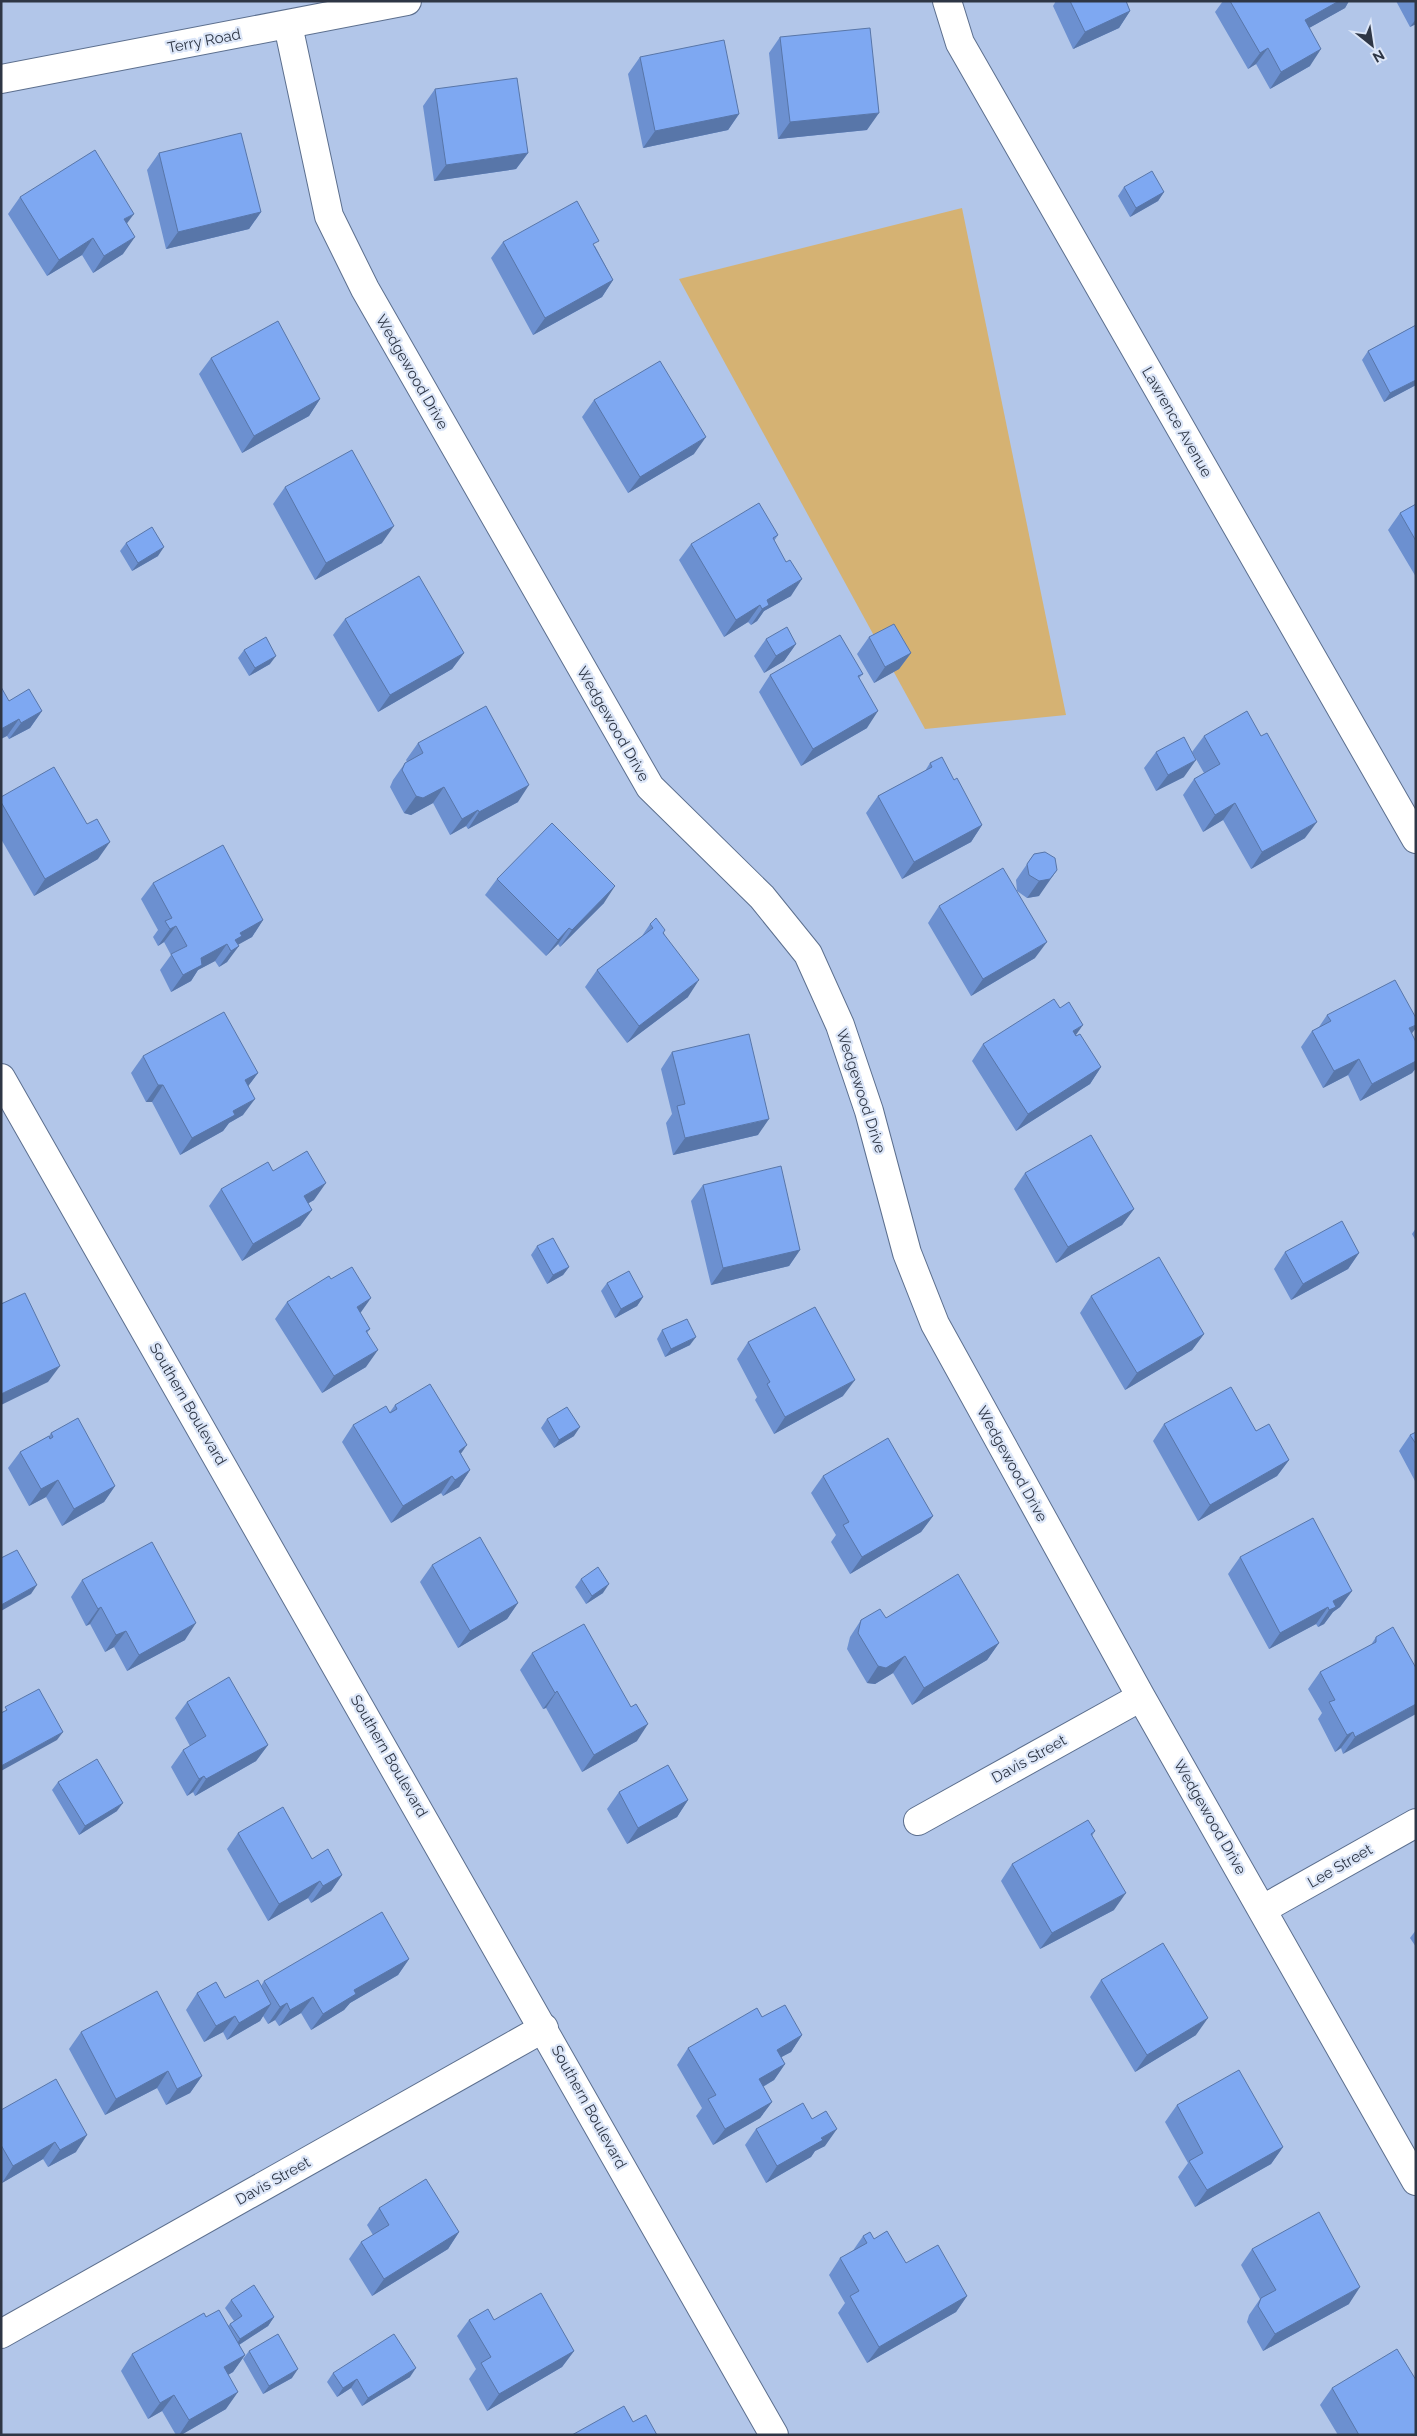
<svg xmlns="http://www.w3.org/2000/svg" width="1417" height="2436" viewBox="0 0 1417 2436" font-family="Raleway,sans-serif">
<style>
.green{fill:#d5b273}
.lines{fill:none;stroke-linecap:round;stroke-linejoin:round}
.minor-casing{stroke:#5c6f8e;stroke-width:30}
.tertiary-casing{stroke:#5c6f8e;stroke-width:30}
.minor{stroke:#fff;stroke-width:28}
.tertiary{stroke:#fff;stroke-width:28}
.wall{fill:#6c90d0}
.shaded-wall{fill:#5876a9}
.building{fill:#7ea8f2;stroke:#5876a9}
.labels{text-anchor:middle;stroke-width:4.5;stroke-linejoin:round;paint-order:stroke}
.street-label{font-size:15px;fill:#2e3645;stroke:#dce6f8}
</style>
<rect width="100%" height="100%" fill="#b2c6e9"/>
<path class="green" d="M962,208l104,507 -141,14 -246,-450z"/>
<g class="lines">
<defs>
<path id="minor" d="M947,1l13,42 456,796
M288,25l41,191 36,73 285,498 112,110 46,57 32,71 29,86 38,142 28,71 206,373 275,484
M918,1821l223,-124
M1263,1909l153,-86
M1,2334l543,-306"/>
<path id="tertiary" d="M1,79l406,-78
M1,1078l773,1357"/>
</defs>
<use href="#minor" class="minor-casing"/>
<use href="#tertiary" class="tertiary-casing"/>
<use href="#minor" class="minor"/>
<use href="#tertiary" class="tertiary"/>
</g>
<path class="wall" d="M1056,1h70l4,10 -11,17 -46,21 -20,-43z
M1223,1h126l-4,7 -36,20 1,38 -40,23 -14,-25 -8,5 -33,-57z
M1396,1h20v23l-6,3z
M780,37l87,93 -89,9 -9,-86z
M640,57l99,57 -11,16 -85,18 -15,-74z
M435,89l93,64 -12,16 -82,12 -11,-75z
M159,153l102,59 -12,17 -83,20 -19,-79z
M1124,187l40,5 -6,9 -28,16 -12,-21z
M20,197l106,27 -3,30 -30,19 -11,-18 -35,21 -39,-62z
M503,242l92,4 18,34 -11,17 -69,38 -42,-77z
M1416,325v60l-32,17 -22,-42 6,-9z
M211,358l109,41 -11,17 -67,37 -43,-79z
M594,400l100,54 -66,39 -46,-76z
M285,487l97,56 -67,37 -42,-76z
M1416,504v73l-28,-47 12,-17z
M778,535l-4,6 17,55 -27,15 -7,10 -6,4 -3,-3 -24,15 -45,-77 12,-16z
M126,543l32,13 -26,15 -12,-20z
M345,619l119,34 -12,16 -74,43 -45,-77z
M869,637l42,16 -12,16 -25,14 -17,-29z
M766,639l30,5 -12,17 -20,12 -10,-17z
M244,650l26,14 -21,12 -11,-18z
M863,674l-4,4 8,50 -66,38 -42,-74 11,-17z
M9,701l33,10 -12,17 -21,11 -2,-3z
M1204,736l101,102 -54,31 -28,-49 -20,12 -20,-37 11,-16 10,-6 -12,-21z
M418,743l100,59 -50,27 -2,-3 -16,9 -17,-32 -22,12 -7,-2 -14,-26 3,-7 12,-17 2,-1 -1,-2z
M1156,752l28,25 -28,14 -12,-23z
M930,763l24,17 28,45 -11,17 -69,37 -36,-66 12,-17 47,-25z
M1,797l97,62 -64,37 -33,-57z
M1045,852l-6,44 -12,2 -10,-7 -1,-11 18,-26z
M497,879l107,24 -44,44 -2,-3 -12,12 -61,-61z
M153,883l110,37 -11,17 -14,7 -11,18 -8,5 -4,-6 -17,9 -7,11 -20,11 -11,-22 11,-15 -7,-13 -6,4 -5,-9 5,-7 -17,-31z
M939,906l96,52 -64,38 -43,-73z
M650,924l14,9 24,64 -61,46 -42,-56 12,-17 45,-34z
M1327,1015l84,19 5,27v7l-4,5 -52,28 -12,-26 -25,13 -22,-41 11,-16 7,-4z
M1076,1035l25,32 -11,17 -74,47 -44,-70 11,-17z
M672,1052l86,83 -85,20 -7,-32 6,-9 -11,-45z
M143,1056l115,17 -10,13 -5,29 -14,8 -6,8 -43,24 -28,-53h-6l-15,-29z
M273,1171l41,29 -6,3 4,7 -12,16 -58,35 -33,-55 12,-17z
M1025,1173l109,36 -12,16 -66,38 -42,-74z
M703,1185l97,65 -11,16 -78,19 -20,-84z
M1416,1228v13l-4,-7z
M537,1246l32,21 -6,8 -16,9 -16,-29z
M1285,1252l74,1 -11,16 -57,31 -17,-31z
M331,1279l29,34 10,16 -3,4 -1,34 -44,26 -47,-74 12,-17z
M607,1283l36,14 -6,9 -22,12 -14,-27z
M1091,1296l113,38 -12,16 -67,40 -45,-77z
M662,1330l28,15 -25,12 -8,-18z
M748,1342l95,54 -69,38 -19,-34 2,-3 -20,-38z
M395,1405l66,49 9,16 -11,17 -16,9 -2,-3 -50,30 -49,-81 11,-17 37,-13z
M547,1419l27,17 -20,12 -13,-20z
M1164,1424l92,7 33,29 -12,16 -79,45 -45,-80z
M1416,1432v48l-1,1 -16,-30 11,-16z
M51,1433l64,53 -11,16 -42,24 -16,-29 -17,9 -21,-38 12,-16 29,-16z
M823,1476l110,40 -12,16 -71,42 -19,-32 5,-7 -25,-42z
M1240,1557l112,34 -12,16 -7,5 -9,12 -6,3 -2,-3 -47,25 -41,-75z
M432,1565l86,38 -11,16 -49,29 -38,-66z
M581,1579l22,14 -17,11 -11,-17z
M82,1580l103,60 -58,31 -13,-24 -9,5 -15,-28 -4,2 -15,-29z
M886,1618l113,25 -12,17 -75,45 -19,-32 -18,11 -8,-1 -20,-34 3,-12 11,-17z
M1376,1637l40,31 -73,86 -2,-6 -6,4 -17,-33 4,-6 -14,-24 12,-17 51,-27z
M532,1653l105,88 -55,31 -36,-64 -3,1 -23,-39z
M187,1702l81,43 -12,16 -61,35 -2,-4 -6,4 -16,-29 12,-17 7,-4 -15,-28z
M58,1782l59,29 -38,24 -27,-45z
M619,1792l69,8 -11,17 -50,27 -20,-35z
M1095,1831l-3,5 22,74 -74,39 -39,-68 11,-17z
M238,1833l74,26 30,16 -11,16 -20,12 -3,-5 -40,23 -41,-72z
M1416,1930v17l-6,-9z
M409,1959l-11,16 -48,28 -6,7 -33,20 -10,-17 -22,13 -4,-6 -7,4 -5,-8 -3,5 -33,19 -4,-8 -19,10 -18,-32 11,-17 28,5 36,-12 3,-5z
M1101,1980l95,55 -61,37 -45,-75z
M762,2017l40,18 -11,17 -10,5 4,7 -11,16 -11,7 9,15 -12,16 -47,27 -17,-29 6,-8 -25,-43 11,-17z
M81,2032l121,44 -12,17 -24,12 -9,-17 -52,27 -36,-66z
M1177,2105l106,42 -12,17 -76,43 -17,-30 10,-14 -23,-41z
M1,2110l75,42 -28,15 -5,-8 -41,24z
M756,2129l69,17 -10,5 -4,6 -45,26 -21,-38z
M379,2208l80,24 -11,17 -76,47 -23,-37 12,-17 12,-7 -6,-10z
M863,2236l11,3 32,24 61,33 -11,16 -89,51 -29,-50 7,-10 -16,-28 11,-17 12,-6z
M1252,2249l97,55 -86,47 -16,-29 2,-7 11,-16 -19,-34z
M231,2300l43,17 -6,9 -29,19 6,10 -12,17 -5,3 -2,34 -45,26h-5l-14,-24 -14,8 -27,-48 11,-17 74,-37 22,9 2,-2 4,-3 -9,-13z
M469,2320h25l80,31 -12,16 -75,44 -18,-32 7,-10 -19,-33z
M249,2351l43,27 -29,16 -20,-35z
M333,2373l77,4 -48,29 -11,-18 -14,9 -10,-15z
M1332,2388l84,47h-78l-18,-30z"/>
<path class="shaded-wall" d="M1339,1h10l-4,7 -52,29 12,-17z
M1130,11l-11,17 -46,21 12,-17z
M1416,19v5l-6,3z
M1268,48l-12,16 -8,5 12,-16z
M1321,49l-11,17 -40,23 11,-17z
M879,113l-12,17 -89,9 12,-17z
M739,114l-11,16 -85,18 12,-17z
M528,153l-12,16 -82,12 12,-16z
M1164,192l-6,9 -28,16 6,-9z
M261,212l-12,17 -83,20 12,-17z
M134,214l-12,16 2,-11z
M135,237l-12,17 -30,19 11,-17z
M93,238l-11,17 -35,21 12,-16z
M613,280l-11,17 -69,38 12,-17z
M1416,380v5l-32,17 6,-9z
M320,399l-11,17 -67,37 12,-17z
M706,437l-12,17 -66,39 12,-16z
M394,526l-12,17 -67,37 11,-17z
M164,547l-6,9 -26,15 6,-8z
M802,579l-11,17 -27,15 -7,10 -6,4 11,-16 5,-9z
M760,605l-12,17 -24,15 12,-17z
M796,644l-12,17 -20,12 12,-17z
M464,653l-12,16 -74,43 12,-17z
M911,653l-12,16 -25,14 11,-16z
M276,656l-6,8 -21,12 6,-8z
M42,711l-12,17 -21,11 12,-16z
M878,711l-11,17 -66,38 12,-17z
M19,719l-12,17 -6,3v-10z
M1196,760l-12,17 -28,14 12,-16z
M529,785l-11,17 -50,27 11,-17z
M444,787l-11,16 -22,12 -7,-2 12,-17z
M1235,803l-12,17 -20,12 12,-17z
M478,810l-12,16 -16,9 12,-16z
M1317,822l-12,16 -54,31 11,-17z
M982,825l-11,17 -69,37 12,-17z
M110,842l-12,17 -64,37 11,-17z
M1057,870l-18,26 -12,2 12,-17z
M615,886l-11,17 -44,44 12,-17z
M263,920l-11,17 -16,9h3l-12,16 -8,5 12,-16 -1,-2 -1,1v-2l11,-15z
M176,926l-12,16 -6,4 12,-17z
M569,928l-11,16 -12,12 12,-16z
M1047,942l-12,16 -64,38 12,-17z
M227,944l-12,17 -17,9 -7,11 -20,11 12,-17 18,-17z
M699,980l-11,17 -61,46 12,-17z
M1083,1025l-12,17 2,-11z
M1416,1025v3l-9,12 2,-12z
M1359,1059l-11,16 -25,13 11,-17z
M1416,1061v7l-4,5 -52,28 12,-17z
M1101,1067l-11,17 -74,47 12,-17z
M258,1073l-12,16 -1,-9z
M158,1085h5l-11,17h-6z
M255,1099l-12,16 -14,8 -6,8 -43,24 12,-17 41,-27z
M769,1119l-11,16 -85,20 12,-17z
M326,1183l-12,17 -22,13 12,-17z
M1134,1209l-12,16 -66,38 12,-16z
M312,1210l-12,16 -58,35 11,-17z
M800,1250l-11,16 -78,19 12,-17z
M1359,1253l-11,16 -57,31 12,-16z
M569,1267l-6,8 -16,9 6,-9z
M643,1297l-6,9 -22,12 6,-9z
M371,1298l-12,17 -2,-8z
M1204,1334l-12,16 -67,40 12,-17z
M696,1337l-6,8 -25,12 6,-8z
M378,1350l-12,17 -44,26 12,-17z
M60,1366l-12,16 -47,23v-11z
M855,1380l-12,16 -69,38 11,-17z
M580,1427l-6,9 -20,12 5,-8z
M467,1445l-12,17 4,-11z
M1289,1460l-12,16 -79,45 12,-16z
M470,1470l-11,17 -16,9 12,-16z
M452,1476l-11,17 -50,30 12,-17z
M58,1480l-12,17 -17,9 12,-17z
M115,1486l-11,16 -42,24 12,-17z
M933,1516l-12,16 -71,42 12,-17z
M609,1584l-6,9 -17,11 6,-8z
M37,1585l-6,9 -30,17v-6z
M1352,1591l-12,16 -7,5 -9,12 -6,3 11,-17 4,-9z
M518,1603l-11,16 -49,29 12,-17z
M101,1607l-11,17 -4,2 12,-17z
M1328,1607l-12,17 -47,25 11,-16z
M196,1623l-11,17 -58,31 12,-16z
M126,1631l-12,16 -9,5 11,-17z
M999,1643l-12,17 -75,45 12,-17z
M905,1656l-12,17 -18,11 -8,-1 11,-17z
M557,1691l-11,17 -3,1 12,-16z
M1416,1704v10l-73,40 12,-17z
M648,1724l-11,17 -55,31 12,-17z
M63,1732l-6,8 -56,31v-5z
M1353,1732l-12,16 -6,4 12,-17z
M268,1745l-12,16 -61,35 11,-17z
M204,1776l-11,16 -6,4 12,-17z
M688,1800l-11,17 -50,27 11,-16z
M123,1803l-6,8 -38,24 6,-9z
M342,1875l-11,16 -20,12 12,-17z
M320,1881l-12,17 -40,23 11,-17z
M1126,1893l-12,17 -74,39 12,-16z
M409,1959l-11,16 -48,28 -6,7 -33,20 12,-16 31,-24z
M313,1997l-12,16 -22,13 11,-16z
M287,2003l-12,17 -7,4 12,-17z
M271,2004l-11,17 -33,19 12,-17z
M235,2016l-12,16 -19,10 12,-16z
M1208,2018l-12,17 -61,37 12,-17z
M802,2035l-11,17 -26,14 12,-16z
M785,2064l-11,16 -27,16 12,-17z
M168,2071l-11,17 -52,27 11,-16z
M202,2076l-12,17 -24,12 11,-16z
M772,2102l-12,16 -47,27 12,-16z
M837,2129l-12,17 -10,5 -4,6 -45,26 11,-17 44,-28z
M87,2135l-11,17 -28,15 12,-17z
M55,2142l-12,17 -41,24 11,-17z
M1283,2147l-12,17 -76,43 12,-17z
M459,2232l-11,17 -76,47 12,-17z
M1360,2287l-11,17 -86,47 12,-17z
M967,2296l-11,16 -89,51 12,-16z
M274,2317l-6,9 -34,22 6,-9z
M574,2351l-12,16 -75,44 12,-17z
M245,2355l-12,17 -21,12 12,-17z
M416,2368l-6,9 -48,29 6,-8z
M298,2369l-6,9 -29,16 6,-8z
M357,2379l-6,9 -14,9 6,-9z
M238,2392l-12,17 -45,26h-2l10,-15z
M174,2395l-12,16 -14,8 12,-16z"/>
<path class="building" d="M1070,1h56l4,10 -45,21z
M1230,1h109l-34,19 16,29 -40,23 -13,-24 -8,5z
M870,28l9,85 -89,9 -10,-85z
M724,40l15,74 -84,17 -15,-74z
M517,78l11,75 -82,12 -11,-76z
M241,133l20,79 -83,20 -19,-79z
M95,150l39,64 -10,5 11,18 -31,19 -11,-18 -34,22 -39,-63z
M1152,171l12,21 -28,16 -12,-21z
M577,201l22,40 -6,3 20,36 -68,38 -42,-76z
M278,321l42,78 -66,37 -43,-78z
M1416,325v55l-26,13 -22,-42z
M660,361l46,76 -66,40 -46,-77z
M352,450l42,76 -68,37 -41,-76z
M759,503l19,32 -5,3 13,24 4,-2 12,19 -35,21 2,5 -7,4 -2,-4 -24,15 -45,-76z
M1416,504v37l-16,-28z
M152,527l12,20 -26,16 -12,-20z
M419,576l45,77 -74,42 -45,-76z
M894,624l17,29 -26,14 -16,-30z
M787,627l9,17 -20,12 -10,-17z
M840,635l23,39 -5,2 20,35 -65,38 -43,-74z
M266,637l10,19 -21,12 -11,-18z
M1,687l8,14 20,-12 13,22 -21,12 -2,-4 -18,10z
M486,706l43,79 -50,27 -1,-2 -16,9 -18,-32 -21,11 -7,-2 -14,-26 3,-7 18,-10 -5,-10z
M1247,711l14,25 6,-3 50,89 -55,30 -27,-49 -20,12 -21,-36 26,-15 -16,-28z
M1184,737l12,23 -28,15 -12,-23z
M942,757l12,23 3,-2 25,47 -68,37 -36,-66 54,-29 -2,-4z
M54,767l33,57 10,-5 13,23 -65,37 -44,-77v-5z
M552,823l63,63 -43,44 -3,-2 -11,12 -61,-61z
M223,845l40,75 -23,13 2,3 -7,4 4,6 -8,5 -4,-7 -26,14 1,7 -19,10 -12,-21 16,-8 -11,-20 -6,3 -5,-8 7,-3 -19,-35z
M1045,852l10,6 2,12 -7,9 -11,2 -10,-6 -2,-11 7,-10z
M1003,868l44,74 -64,37 -44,-73z
M656,918l9,12 -2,3 36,47 -60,46 -42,-56 56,-42 -3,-4z
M1395,980l21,38v7l-7,3 7,14v19l-44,23 -13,-25 -25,12 -22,-40 19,-10 -4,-6z
M1054,999l6,9 9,-6 14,23 -10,6 3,5 4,-2 21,33 -73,47 -45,-70z
M224,1012l34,61 -13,7 10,19 -22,12 2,4 -43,23 -29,-53h-5l-15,-29z
M749,1034l20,85 -84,19 -8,-32 8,-2 -13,-52z
M1091,1135l43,74 -66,38 -43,-74z
M307,1151l19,32 -22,13 8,14 -59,34 -32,-55 47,-27 5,9z
M781,1166l19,84 -77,18 -20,-83z
M1342,1221l17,32 -56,31 -18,-32z
M553,1238l16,29 -16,8 -16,-29z
M1159,1257l45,77 -67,39 -46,-77z
M352,1267l19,31 -14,9 13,22 -4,2 12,19 -44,26 -47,-74 42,-26 2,3z
M629,1271l14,26 -22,12 -14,-26z
M25,1293l35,73 -59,28v-90z
M815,1307l40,73 -70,37 -18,-33 3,-2 -22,-40z
M687,1319l9,18 -25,12 -9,-19z
M430,1384l37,61 -8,6 11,19 -15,10 -3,-4 -49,30 -50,-81 33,-19 4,7 7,-4 -2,-4z
M1231,1387l25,44 13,-7 20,36 -79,45 -46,-81z
M567,1407l13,20 -21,13 -12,-21z
M78,1418l37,68 -41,23 -16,-29 -17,9 -21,-37 29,-16 1,3 3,-2 -2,-4z
M1416,1432v12l-6,-9z
M888,1438l45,78 -71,41 -19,-32 6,-3 -26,-46z
M1313,1518l39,73 -19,10 3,6 -7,3 -1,-3 -48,26 -40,-76z
M480,1537l38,66 -48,28 -38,-66z
M152,1542l44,81 -57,32 -13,-24 -10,4 -15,-28 -3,2 -16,-29z
M17,1550l20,35 -36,20v-47z
M598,1567l11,17 -17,12 -11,-17z
M958,1574l41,69 -75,45 -19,-32 -19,12 -8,-2 -20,-33 3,-13 19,-11 6,9z
M584,1624l47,83 5,-3 12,20 -54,31 -37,-64 -2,2 -23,-40z
M1393,1627l23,41v36l-61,33 -2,-5 -6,3 -18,-33 6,-2 -15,-28 56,-30v-5z
M229,1677l39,68 -62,34 -2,-3 -5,3 -16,-29 23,-14 -19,-34z
M39,1689l24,43 -62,34v-53l6,-3 -2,-3z
M97,1759l26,44 -38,23 -27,-44z
M668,1765l20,35 -50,28 -19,-36z
M283,1807l29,52 16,-10 14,26 -19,11 -3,-5 -41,23 -41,-71z
M1088,1820l7,11 -4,3 35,59 -74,40 -40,-69z
M382,1912l27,47 -55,31 2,4 -33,20 -10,-17 -23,13 -3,-7 -7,4 -16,-26z
M1163,1943l45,75 -61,37 -46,-75z
M258,1980l13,24 -32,19 -4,-7 -19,10 -19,-33 19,-11 9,16z
M157,1991l45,85 -25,13 -9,-18 -52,28 -35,-67z
M785,2005l17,30 -25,15 8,14 -26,15 13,23 -47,27 -17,-30 8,-4 -28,-47 69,-40 5,9z
M1239,2070l44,77 -76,43 -18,-29 14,-8 -26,-48z
M56,2079l31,56 -27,15 -5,-8 -42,24 -12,-21v-35z
M803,2103l9,16 14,-8 11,18 -16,9 2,2 -46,26 -21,-37z
M426,2179l33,53 -75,47 -23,-37 28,-17 -10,-17z
M1319,2212l41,75 -85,47 -17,-28 3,-8 15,-8 -24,-41z
M887,2231l19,32 32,-18 29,51 -88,51 -29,-51 9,-5 -19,-33 27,-15 -4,-7 7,-4 4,7z
M254,2285l20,32 -34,22 -10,-15 12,-8 -11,-16z
M541,2293l33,58 -75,43 -18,-31 10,-6 -22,-37 19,-11 6,11z
M219,2310l26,45 -21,12 14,25 -49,28 -15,-25 -14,8 -28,-49 72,-41 2,4z
M278,2334l20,35 -29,17 -20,-35z
M394,2334l22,34 -48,30 -11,-19 -14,9 -10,-15z
M1397,2349l19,31v55h-57l-27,-47z
M624,2406l9,16 13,-7 11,20h-85z"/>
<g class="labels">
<g class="street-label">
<text transform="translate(204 41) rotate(-11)" y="5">Terry Road</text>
<text transform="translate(412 372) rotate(60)" y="5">Wedgewood Drive</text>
<text transform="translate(1177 422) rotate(60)" y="5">Lawrence Avenue</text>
<text transform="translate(613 724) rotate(60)" y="5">Wedgewood Drive</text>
<text transform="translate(861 1091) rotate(72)" y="5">Wedgewood Drive</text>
<text transform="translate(188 1404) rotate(60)" y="5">Southern Boulevard</text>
<text transform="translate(1012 1464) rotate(61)" y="5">Wedgewood Drive</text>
<text transform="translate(389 1756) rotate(60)" y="5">Southern Boulevard</text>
<text transform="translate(1029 1759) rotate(-29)" y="5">Davis Street</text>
<text transform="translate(1210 1817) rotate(60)" y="5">Wedgewood Drive</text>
<text transform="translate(1340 1866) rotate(-30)" y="5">Lee Street</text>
<text transform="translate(589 2107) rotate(61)" y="5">Southern Boulevard</text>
<text transform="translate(273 2181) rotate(-29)" y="5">Davis Street</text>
</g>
</g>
<rect width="1417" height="2436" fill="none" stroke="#2e3645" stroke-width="5"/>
<g transform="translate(1372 45) rotate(150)" stroke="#dce6f8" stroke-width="4" paint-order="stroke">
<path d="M0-4L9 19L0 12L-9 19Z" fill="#2e3645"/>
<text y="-8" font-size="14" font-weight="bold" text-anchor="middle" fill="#2e3645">N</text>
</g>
</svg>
